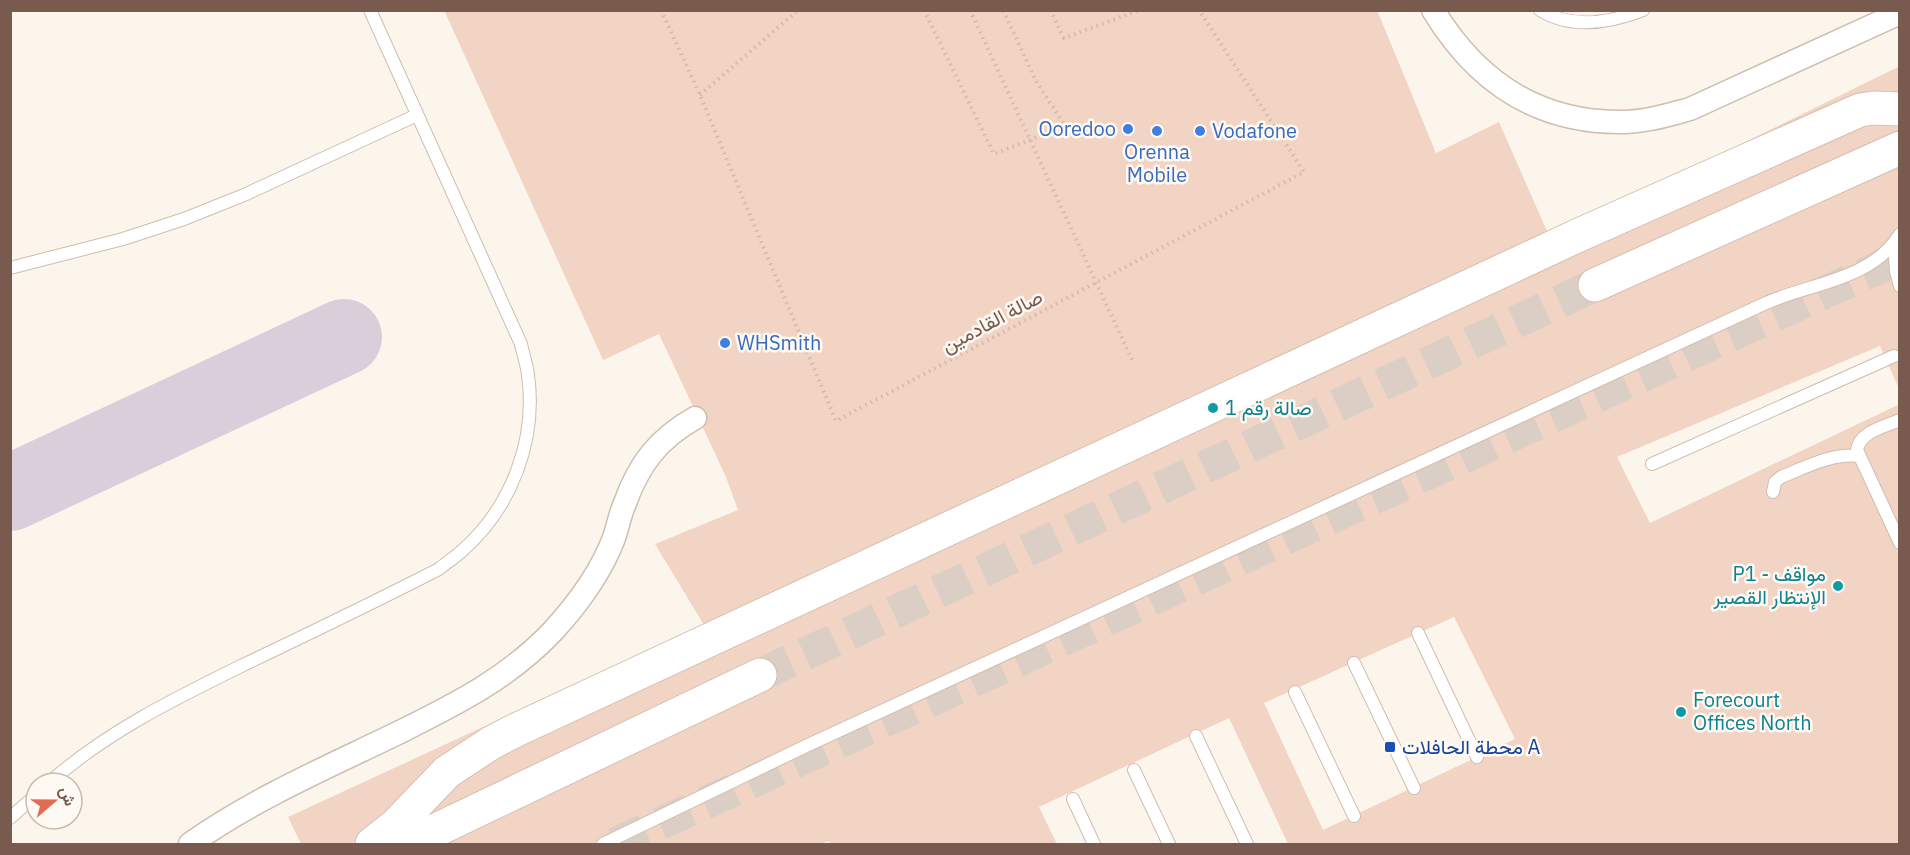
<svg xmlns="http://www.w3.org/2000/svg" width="1910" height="855" viewBox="0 0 1910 855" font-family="'IBM Plex Sans',Vazirmatn,sans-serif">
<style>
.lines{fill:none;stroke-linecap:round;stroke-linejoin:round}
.taxiway{stroke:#daceda;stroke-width:76}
.building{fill:#f1d4c4;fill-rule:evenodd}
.secondary-tunnel{stroke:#dbcec4;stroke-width:33;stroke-dasharray:33 16;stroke-linecap:butt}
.lane-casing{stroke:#cfbdb0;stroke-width:14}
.street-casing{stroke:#cfbdb0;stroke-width:25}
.secondary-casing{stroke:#d5bfb0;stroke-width:35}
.path{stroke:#d7b7a6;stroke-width:4;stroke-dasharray:1.5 4.5;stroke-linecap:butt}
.lane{stroke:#fff;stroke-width:12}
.street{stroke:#fff;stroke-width:22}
.secondary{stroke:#fff;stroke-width:33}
.shop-dot{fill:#3f7fe0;stroke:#fff9f3;stroke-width:2}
.culture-dot{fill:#0f9aa8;stroke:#fff9f3;stroke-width:2}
.transit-dot{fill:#1a4fb4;stroke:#fff9f3;stroke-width:2}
.labels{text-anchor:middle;stroke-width:5;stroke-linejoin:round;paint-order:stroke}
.shop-label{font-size:20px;fill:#366cbe;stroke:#fff9f3;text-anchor:start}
.street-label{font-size:20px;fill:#785b4e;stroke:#fff9f3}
.culture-label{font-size:20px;fill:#0d838f;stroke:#fff9f3;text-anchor:start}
.transit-label{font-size:20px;fill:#164399;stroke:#fff9f3;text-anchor:start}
</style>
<rect width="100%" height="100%" fill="#fcf5ec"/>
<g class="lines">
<path class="taxiway" d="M10,493l334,-156"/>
</g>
<path class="building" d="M444,10h933l59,143 63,-31 51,116 350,-172v325l-20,-45 -263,111 33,66 250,-119v440h-612l-59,-126 -190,89 18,37h-226l-2,-3 -9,3h-519l-13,-27 416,-192 -49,-81 83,-34 -12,-33 -67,-143 -56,26zM1454,617l61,122 -192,91 -59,-127z"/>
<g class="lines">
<path class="secondary-tunnel" d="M760,675l835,-390
M615,844l1285,-586"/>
<defs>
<path id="lane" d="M1540,10c33,20 70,13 103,0
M1894,244l2,27 4,15
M10,268l113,-29 61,-20 60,-24 173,-80
M1900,420c-14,6 -41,12 -43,30l43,93
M1652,464l242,-108
M1773,492l2,-10 6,-5c25,-10 51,-24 78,-21
M1418,633l59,124
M1354,663l60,125
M1295,692l59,124
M1196,736l51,108
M1134,770l35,74
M49,783c56,-50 123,-83 190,-116 67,-32 134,-64 200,-98 8,-7 18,-13 25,-20 48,-43 73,-110 64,-174 -1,-10 -5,-21 -7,-31l-151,-334
M1073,799l21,45
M10,818l26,-23
M603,844l203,-98 960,-443c45,-20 106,-23 134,-69"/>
<path id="street" d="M1433,10c43,71 104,113 189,112 24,0 46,-7 68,-13l210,-96
M190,844c65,-46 140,-78 212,-113 56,-28 106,-53 150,-99 25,-27 49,-60 62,-94 4,-12 6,-24 11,-35 14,-39 33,-64 70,-85"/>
<path id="secondary" d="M1595,285l305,-137
M372,844l24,-19 51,-53 44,-29 23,-12 1065,-496 281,-125 14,-2 26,1
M407,844l353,-169"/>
</defs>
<use href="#lane" class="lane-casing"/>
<use href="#street" class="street-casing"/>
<use href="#secondary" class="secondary-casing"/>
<path class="path" d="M661,10l39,85 136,326 468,-249 -105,-162
M924,10l70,144 71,-28 -29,-45 -33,-71
M970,10l162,350
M1050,10l14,28 76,-28
M700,95l98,-85"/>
<use href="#lane" class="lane"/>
<use href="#street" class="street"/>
<use href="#secondary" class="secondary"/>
</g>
<g class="shop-dot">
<circle cx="1128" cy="129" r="6"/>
<circle cx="1157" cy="131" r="6"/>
<circle cx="1200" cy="131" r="6"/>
<circle cx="725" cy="343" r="6"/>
</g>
<g class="culture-dot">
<circle cx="1213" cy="408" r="6"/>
<circle cx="1838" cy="586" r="6"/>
<circle cx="1681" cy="712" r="6"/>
</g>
<rect class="transit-dot" x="1384" y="741" width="12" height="12" rx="3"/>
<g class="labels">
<g class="shop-label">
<text x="1116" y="136" text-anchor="end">Ooredoo</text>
<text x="1212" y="138">Vodafone</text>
<text x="1157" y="159" text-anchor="middle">Orenna<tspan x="1157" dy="23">Mobile</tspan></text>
<text x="737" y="350">WHSmith</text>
</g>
<g class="street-label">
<text transform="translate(992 321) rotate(-28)" y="7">صالة القادمين</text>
</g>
<g class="culture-label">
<text x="1225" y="415">صالة رقم 1</text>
<text x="1826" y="581" text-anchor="end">P1 - مواقف<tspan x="1826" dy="23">الإنتظار القصير</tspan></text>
<text x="1693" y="707">Forecourt<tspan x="1693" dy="23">Offices North</tspan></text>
</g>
<g class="transit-label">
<text x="1402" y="754">محطة الحافلات A</text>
</g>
</g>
<rect width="1910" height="855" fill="none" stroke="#785b4e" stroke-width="24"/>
<g transform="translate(54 801) rotate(70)"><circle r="28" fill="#fff9f3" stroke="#c9bab1" stroke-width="1.5"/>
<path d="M0-4.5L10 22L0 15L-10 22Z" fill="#e26d55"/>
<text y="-9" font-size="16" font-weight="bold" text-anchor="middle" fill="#785b4e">ش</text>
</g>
</svg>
